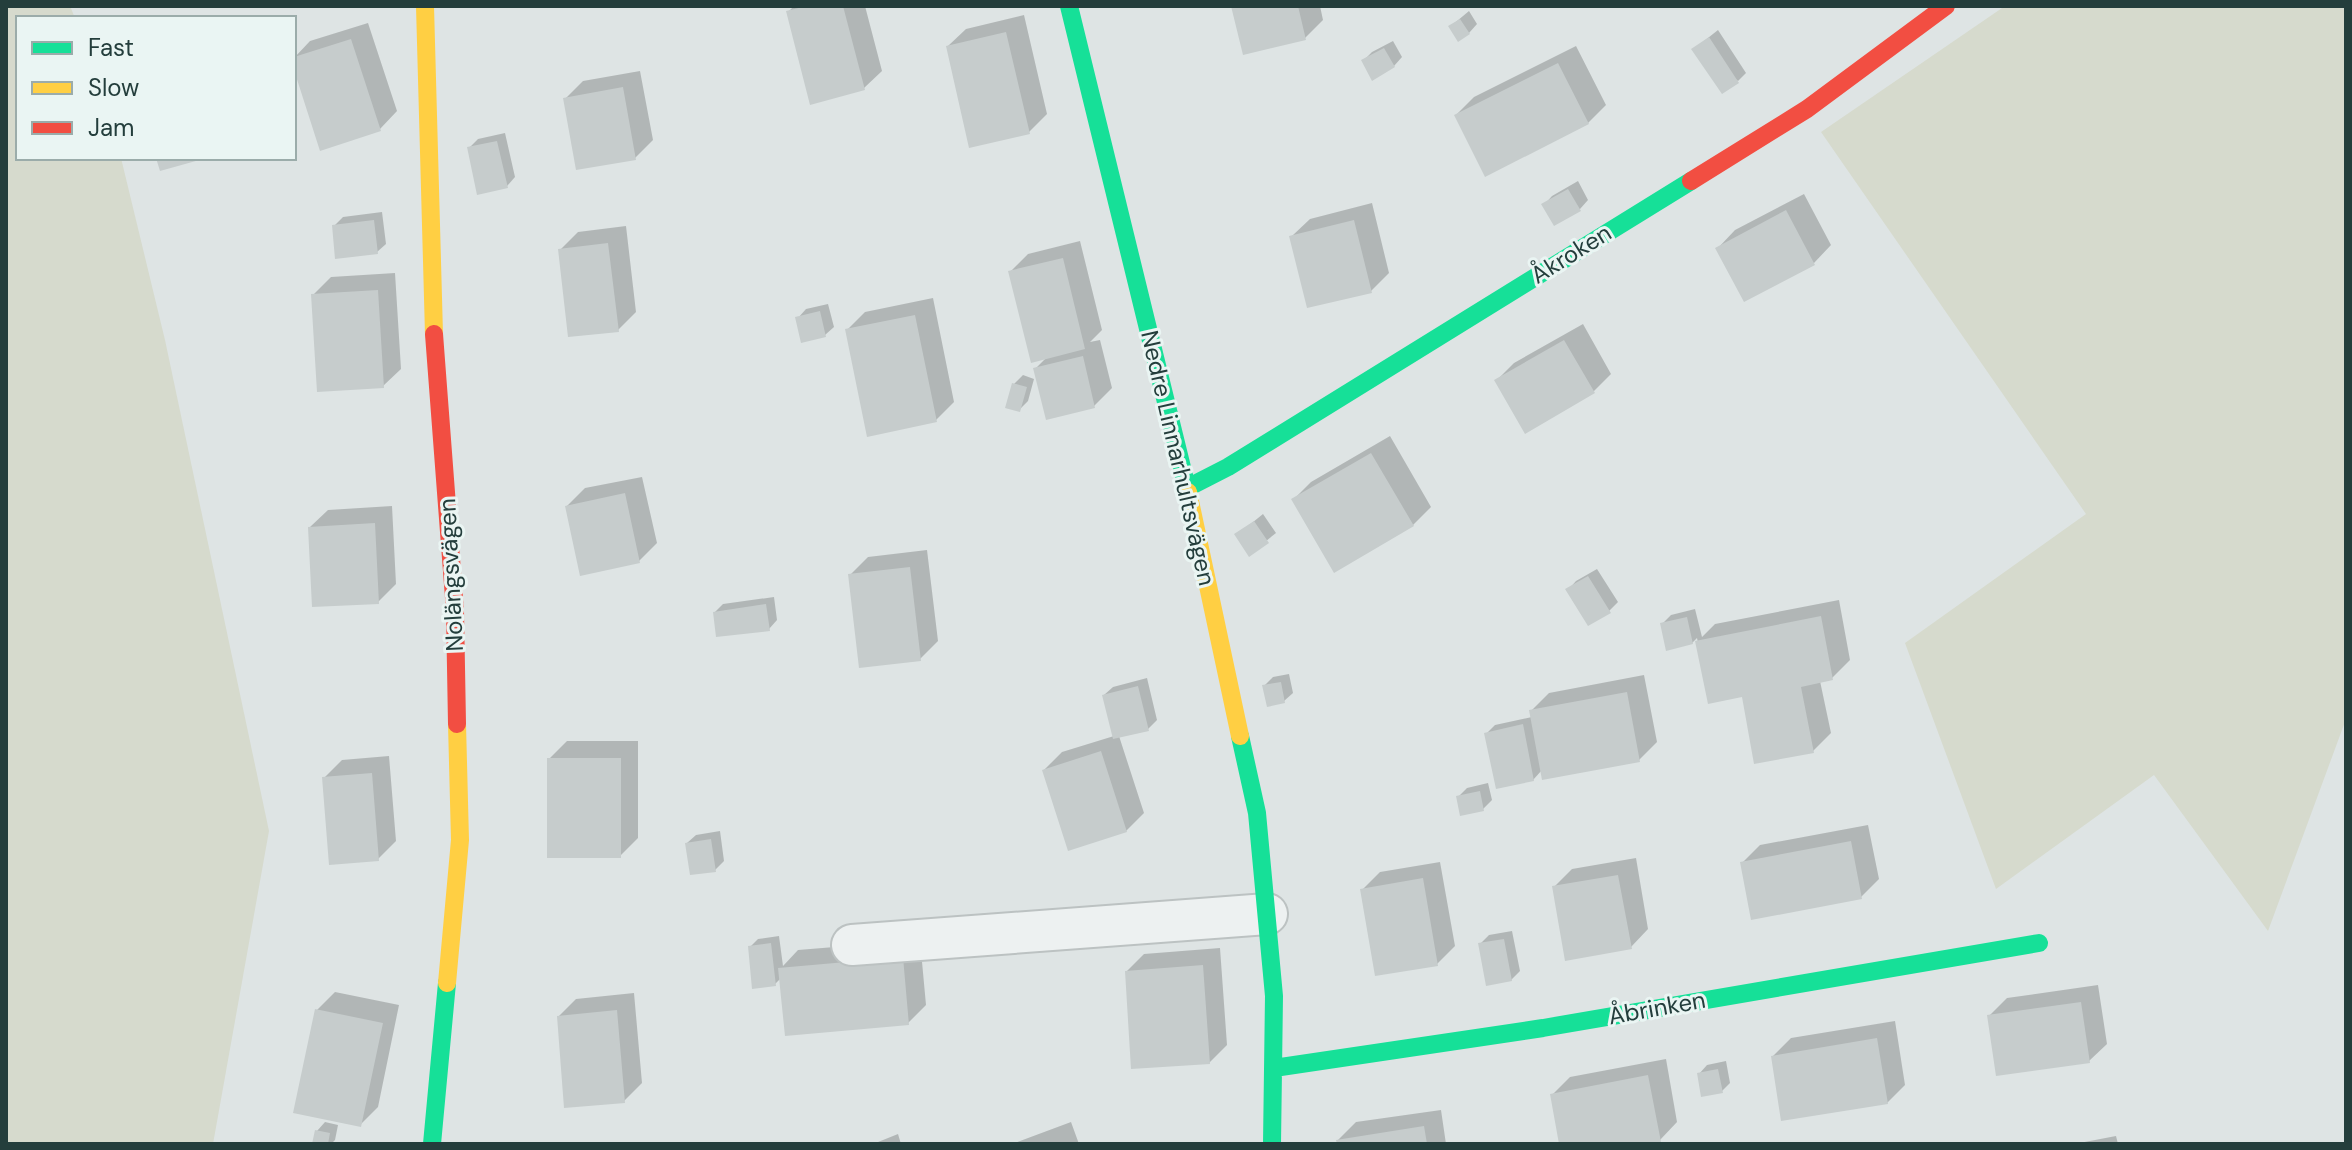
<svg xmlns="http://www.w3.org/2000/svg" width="2352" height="1150" viewBox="0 0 2352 1150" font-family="'DM Sans',sans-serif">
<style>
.green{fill:#d6dacd}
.shadow{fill:#0003}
.building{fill:#c6cccc}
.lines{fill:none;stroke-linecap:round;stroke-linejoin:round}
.street-casing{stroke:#bcc2c2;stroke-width:44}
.street{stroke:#edf1f1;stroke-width:40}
.fast{stroke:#16e098;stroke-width:18}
.slow{stroke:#ffcf43;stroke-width:18}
.jam{stroke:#f24e42;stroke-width:18}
.labels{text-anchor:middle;stroke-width:6;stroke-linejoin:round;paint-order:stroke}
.street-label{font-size:24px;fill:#243e3c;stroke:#eaf5f3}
</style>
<rect width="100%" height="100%" fill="#dee4e4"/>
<path class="green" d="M6,6h64l5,12h-57v140h103l44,182 104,491 -56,313h-207z
M2005,6h341v713l-78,212 -114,-156 -158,114 -91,-246 181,-129 -265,-382z"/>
<path class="shadow" d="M794,6h71l17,65 -18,17 -76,-76z
M1233,6h87l3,14 -18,18z
M1469,11l8,13 -8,9 -18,-7z
M1024,15l23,99 -18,18 -81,-86 18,-17z
M368,23l29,88 -17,18 -86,-66v-5l16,-17z
M1718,30l28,43 -8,8 -44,-32z
M1393,41l9,16 -8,9 -31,-5 9,-9z
M1576,46l30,59 -18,18 -132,-8 18,-18z
M640,71l13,69 -18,18 -70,-59 18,-18z
M505,133l10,44 -8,9 -38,-38 9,-9z
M1578,181l10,19 -8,9 -36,-4 8,-9z
M1804,194l27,51 -17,18 -96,-15 17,-18z
M1372,203l17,70 -18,18 -79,-55 18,-17z
M382,212l4,32 -9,8 -43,-26 9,-9z
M626,226l10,86 -18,18 -58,-80 18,-18z
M1080,241l22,89 -12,12 10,-2 12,48 -18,18 -59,-37 13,-13 -38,-84 18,-18z
M395,273l6,96 -18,17 -70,-91 18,-18z
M933,298l21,104 -18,18 -89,-90 18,-18z
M828,304l6,23 -9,8 -27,-17 8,-9z
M1583,324l28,50 -17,17 -98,-10 18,-18z
M1023,375l11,4 -6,22 -9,9 -5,-26z
M1390,436l41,71 -18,18 -120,-25 18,-18z
M642,477l15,66 -18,18 -72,-55 18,-18z
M392,506l4,78 -18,18 -68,-75 18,-17z
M1263,514l13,19 -26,21 -13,-19z
M927,550l11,91 -18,18 -70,-84 18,-18z
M1597,569l21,33 -9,9 -41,-21 8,-9z
M774,597l3,23 -8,9 -54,-17 8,-8z
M1839,600l11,60 -18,18 -12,3 11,52 -18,18 -70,-56 -33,7 -13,-64 -5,5 -30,-19 9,-9 24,-6 7,28 13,-13z
M1289,674l4,19 -9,8 -20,-15 9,-9z
M1644,675l13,67 -18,18 -97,10 -9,10 -46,-47 8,-8 37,-8 -1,-6 18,-18z
M1147,678l10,42 -9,9 -29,7 25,77 -18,18 -82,-61 18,-18 52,-16 -10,-41 9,-8z
M567,741h71v97l-18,18 -71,-97z
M389,756l7,85 -18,18 -54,-81 18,-18z
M1488,783l4,17 -9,9 -25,-12 9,-9z
M1868,825l11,54 -18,18 -119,-34 18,-18z
M720,831l4,30 -9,9 -28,-27 9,-8z
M1636,858l12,71 -17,18 -77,-60 18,-18z
M1440,862l15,84 -18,18 -75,-74 18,-18z
M1512,931l8,40 -9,9 -31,-36 9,-9z
M779,936l4,30 15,-16 122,-10 6,65 -18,18 -127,-45 -6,6 -25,-37 8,-8z
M1220,948l7,97 -18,18 -82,-92 17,-17z
M2098,985l9,59 -18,17 -100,-45 18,-18z
M335,992l64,13 -21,102 -18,18 -43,-115z
M634,993l8,90 -18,18 -65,-85 17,-17z
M1895,1021l10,64 -18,18 -114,-47 18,-18z
M1666,1059l11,63 -17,18 -21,4h-78l-9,-49 18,-18z
M1726,1061l4,22 -8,8 -23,-17 8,-9z
M1441,1110l5,34h-107l-1,-4 18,-18z
M325,1122l13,3 -3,15 -4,4h-17l3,-13z
M1071,1122l8,22h-67z
M898,1134l3,10h-28z
M2116,1136l2,8h-44z"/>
<path class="building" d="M807,6h36l22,84 -55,15 -24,-94z
M1231,6h67l8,34 -63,15z
M1460,19l10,15 -12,8 -10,-16z
M1006,32l24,102 -61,14 -23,-102z
M1709,37l30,46 -17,11 -31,-45z
M351,39l30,92 -61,20 -26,-81v-13z
M1384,48l11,19 -23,14 -11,-21z
M1558,63l31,61 -104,53 -31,-62z
M623,87l13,73 -60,10 -13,-72z
M497,141l11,47 -31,7 -10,-48z
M156,158h47v1l-43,12z
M1568,189l13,22 -27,15 -13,-22z
M1786,210l29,55 -71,37 -29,-54z
M374,220l4,34 -43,5 -3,-34z
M1354,220l18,73 -65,15 -18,-72z
M608,243l11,89 -51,5 -10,-88z
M1063,258l22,91 -54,14 -23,-92z
M378,290l6,98 -67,4 -6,-98z
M820,311l6,26 -25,6 -6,-26z
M915,315l22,107 -70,15 -22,-108z
M1564,340l31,53 -70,41 -31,-54z
M1083,356l12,52 -49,12 -13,-52z
M1012,383l15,4 -7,25 -15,-4z
M1371,453l43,73 -80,47 -43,-74z
M625,493l15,70 -60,13 -15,-70z
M1254,521l15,22 -20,14 -15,-23z
M375,523l4,81 -67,3 -4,-80z
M910,567l11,94 -62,7 -11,-94z
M1588,576l23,37 -23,13 -23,-37z
M766,604l4,27 -54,6 -3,-25z
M1821,616l12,64 -32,7 13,66 -60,11 -12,-67 -34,7 -13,-63z
M1687,617l6,27 -27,7 -6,-28z
M1281,682l4,21 -18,4 -5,-22z
M1138,686l11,45 -36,8 -11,-44z
M1627,692l13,70 -98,18 -13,-70z
M1523,724l11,57 -38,8 -12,-56z
M1101,751l26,81 -59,19 -26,-81z
M547,758h74v100h-74z
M372,773l7,88 -50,4 -7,-88z
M1480,791l4,20 -24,5 -4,-20z
M711,839l5,33 -26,3 -5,-32z
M1851,841l11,58 -111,21 -11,-58z
M1618,875l14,74 -67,12 -13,-75z
M1423,878l15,88 -63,10 -15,-87z
M1504,939l8,42 -26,5 -8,-43z
M771,943l5,43 -24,3 -4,-43z
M903,957l6,68 -124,11 -7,-68z
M1203,965l7,99 -79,5 -6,-98z
M2081,1002l9,61 -94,13 -9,-61z
M315,1009l68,14 -22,104 -68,-14z
M617,1010l8,93 -61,5 -7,-92z
M1877,1038l11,66 -107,17 -10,-65z
M1718,1069l5,24 -22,4 -4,-24z
M1648,1075l13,67 -11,2h-91l-9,-50z
M1424,1126l3,18h-90l-1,-4z
M315,1130l15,3 -2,11h-16z"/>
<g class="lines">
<defs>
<path id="street" d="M852,945l415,-31"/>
</defs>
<use href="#street" class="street-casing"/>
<use href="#street" class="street"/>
<path class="fast" d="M1069,6l119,486
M1187,488l41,-21 463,-286
M1240,736l17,77 17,183 -2,148
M1274,1068l269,-40 496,-85
M432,1144l15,-161"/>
<path class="slow" d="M425,6l9,328
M1188,492l52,244
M447,983l13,-143 -3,-116"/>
<path class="jam" d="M1691,181l116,-72 139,-103
M434,334l21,277 2,113"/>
</g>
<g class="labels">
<g class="street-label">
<text transform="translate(1571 254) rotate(-32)" y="8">Åkroken</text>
<text transform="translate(1178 458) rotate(77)" y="8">Nedre Linnarhultsvägen</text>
<text transform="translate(451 575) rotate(-93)" y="8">Nolängsvägen</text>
<text transform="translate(1657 1008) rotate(-10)" y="8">Åbrinken</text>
</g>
</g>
<rect width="2352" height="1150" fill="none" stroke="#243e3c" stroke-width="16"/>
<rect x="16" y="16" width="280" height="144" fill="#eaf5f3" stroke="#9bacaa" stroke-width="2"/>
<rect x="32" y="42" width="40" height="12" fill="#16e098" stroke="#9bacaa" stroke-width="2"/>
<text x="88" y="56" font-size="24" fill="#243e3c">Fast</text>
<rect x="32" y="82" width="40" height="12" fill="#ffcf43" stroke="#9bacaa" stroke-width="2"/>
<text x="88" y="96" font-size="24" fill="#243e3c">Slow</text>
<rect x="32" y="122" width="40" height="12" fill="#f24e42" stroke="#9bacaa" stroke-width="2"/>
<text x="88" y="136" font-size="24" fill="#243e3c">Jam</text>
</svg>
